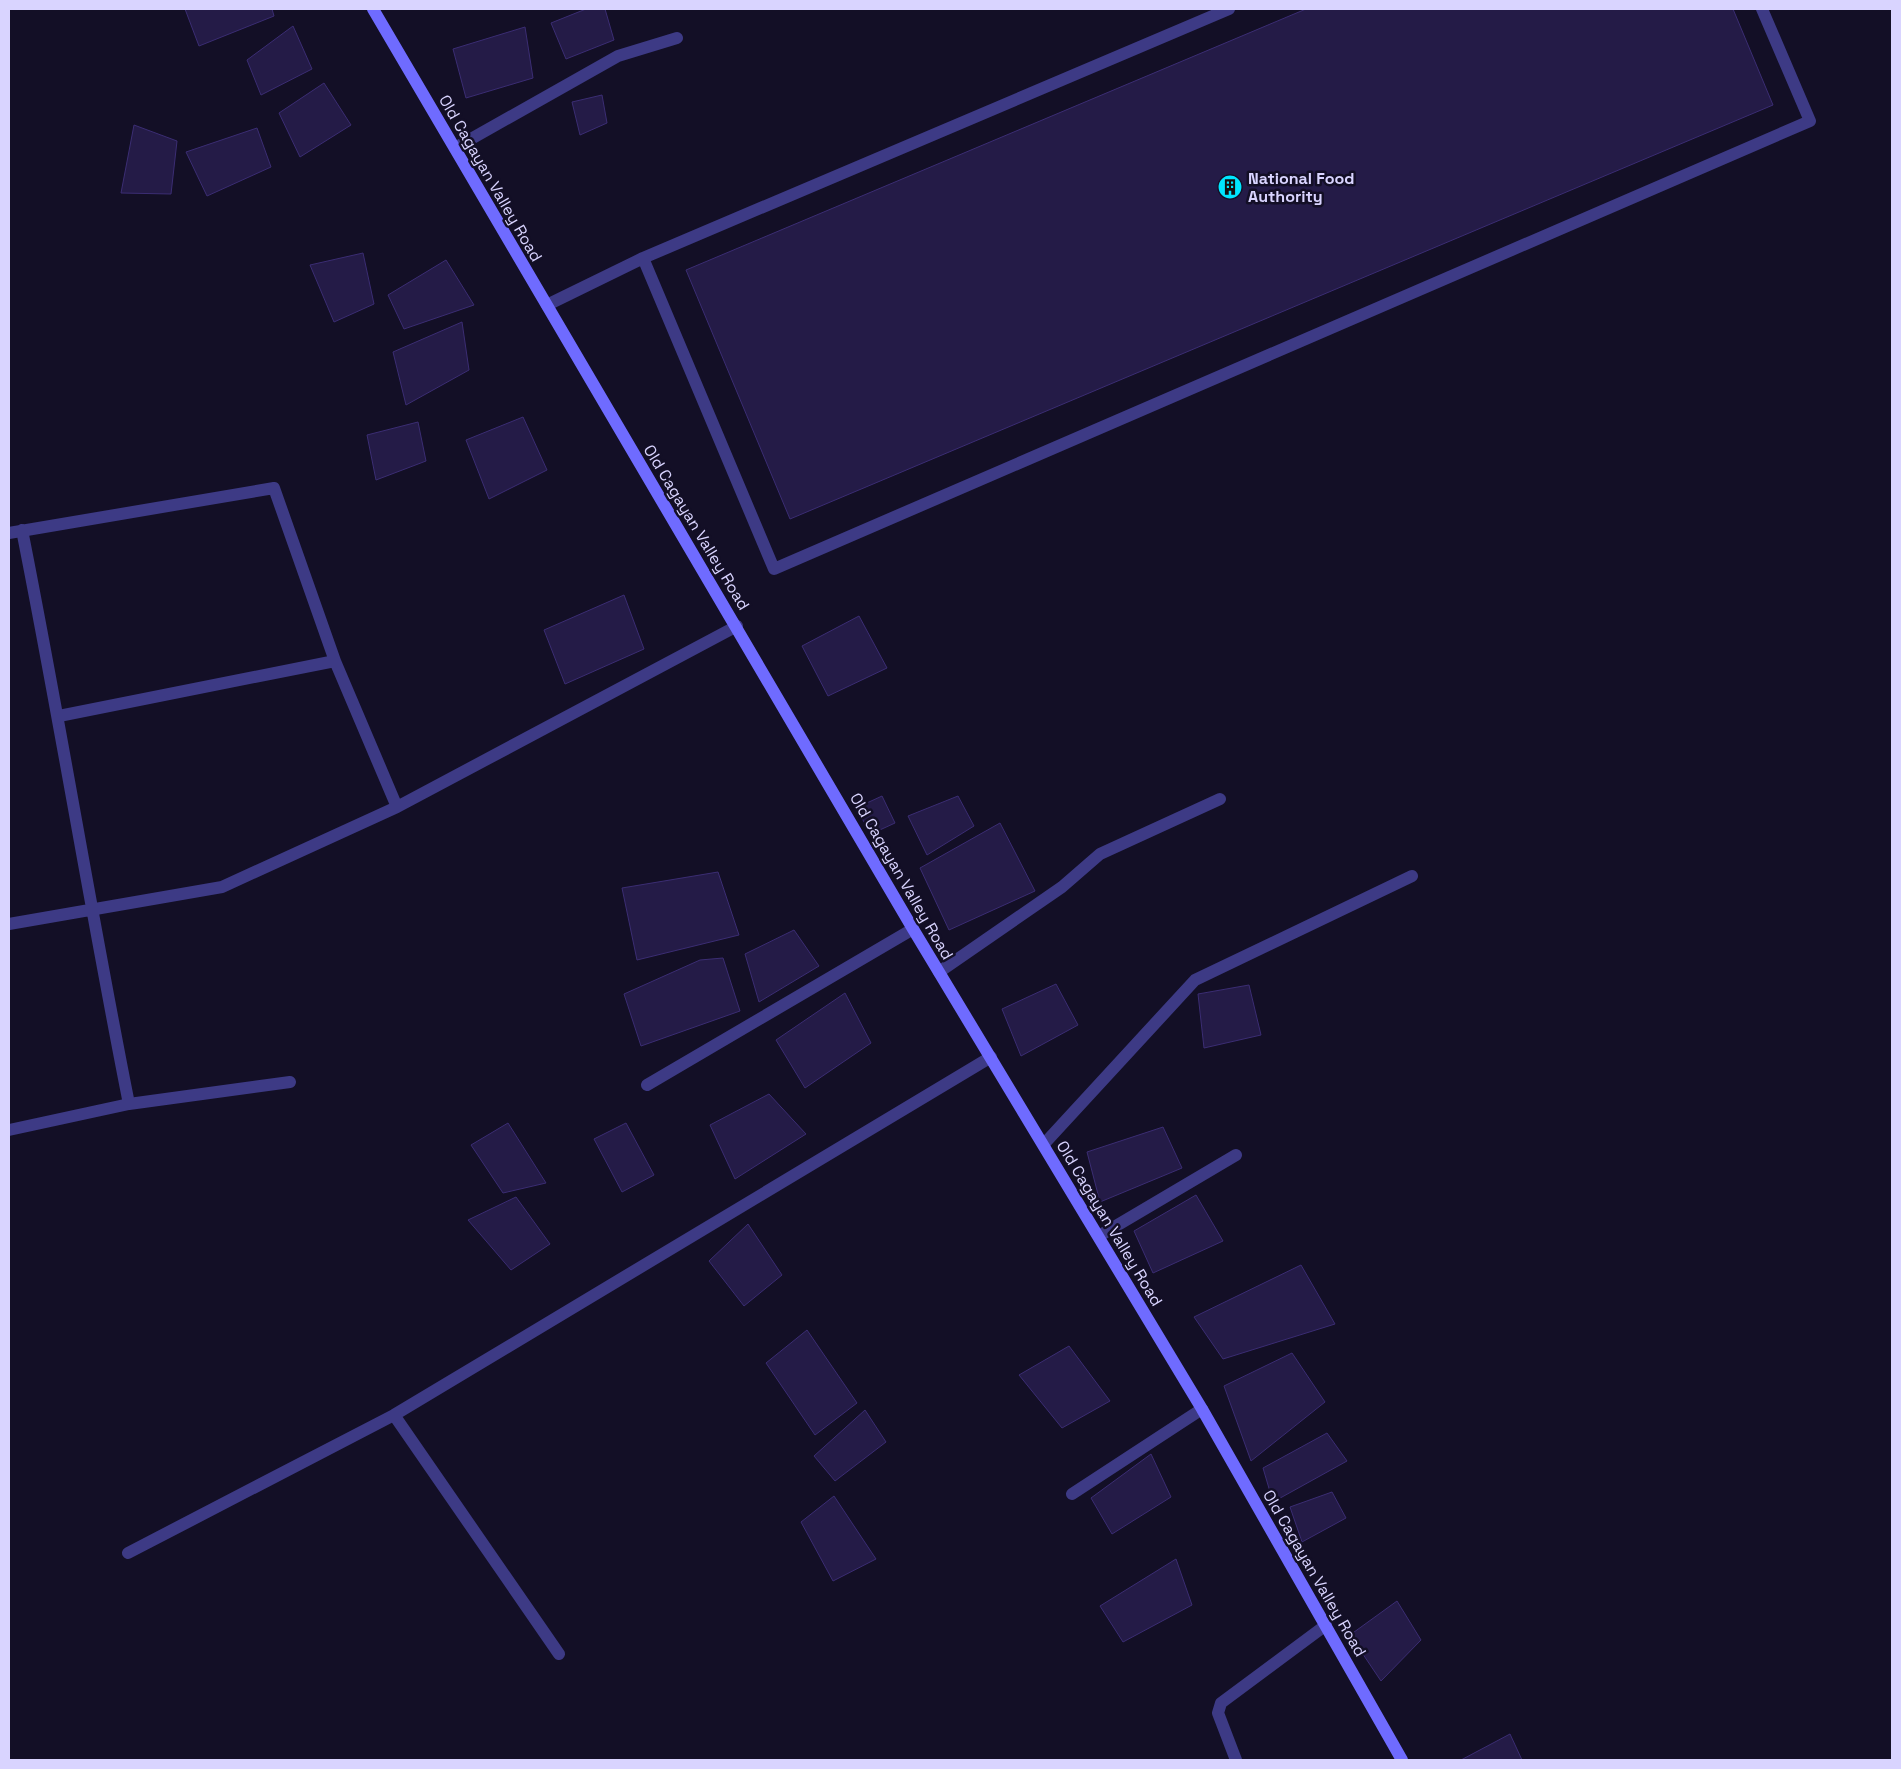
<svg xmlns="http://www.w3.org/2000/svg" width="1901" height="1769" viewBox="0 0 1901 1769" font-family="'Space Grotesk',sans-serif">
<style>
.building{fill:#241b47;stroke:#3b2d73}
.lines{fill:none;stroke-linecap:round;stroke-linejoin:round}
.lane{stroke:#3d3a85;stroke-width:12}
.street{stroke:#3d3a85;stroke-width:12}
.secondary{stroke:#6f6bff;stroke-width:12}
.labels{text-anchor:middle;stroke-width:5;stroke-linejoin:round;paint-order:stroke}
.street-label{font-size:16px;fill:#d9d4ff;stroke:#130f26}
.poi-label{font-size:16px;font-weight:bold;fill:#d9d4ff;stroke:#130f26;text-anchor:start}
</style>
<rect width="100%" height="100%" fill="#130f26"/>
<path class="building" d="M185,9h87l2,7 -75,30z
M586,9h19l9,31 -48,19 -15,-36z
M1306,9h427l40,96 -983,414 -104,-249z
M293,26l19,43 -51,26 -14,-35z
M525,27l8,51 -67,20 -13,-49z
M324,83l27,42 -51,32 -21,-44z
M602,95l5,28 -27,12 -8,-33z
M134,125l43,16 -6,53 -50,-1z
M257,128l14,39 -64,29 -21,-44z
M363,253l11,51 -40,18 -24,-57z
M446,260l28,45 -70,24 -16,-34z
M462,322l7,48 -63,35 -13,-53z
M523,417l24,53 -58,29 -23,-59z
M418,422l8,39 -50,19 -9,-45z
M624,595l20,54 -79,35 -21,-54z
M859,616l28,52 -59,28 -26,-50z
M882,796l13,27 -24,11 -15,-26z
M958,796l16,30 -47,29 -19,-39z
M1000,823l35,68 -86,39 -29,-62z
M718,872l21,63 -102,25 -15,-72z
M794,930l25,36 -60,36 -14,-48z
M723,958l17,53 -99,35 -17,-52 76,-34z
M1056,984l22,41 -57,31 -19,-47z
M1249,985l12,50 -57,13 -6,-54z
M845,993l26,50 -66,45 -29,-48z
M769,1094l37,40 -71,45 -25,-54z
M508,1123l38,60 -43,10 -32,-48z
M626,1123l28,52 -32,17 -28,-53z
M1163,1127l19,41 -82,34 -13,-50z
M1196,1195l27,46 -70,32 -19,-42z
M516,1197l34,47 -39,26 -43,-50z
M748,1224l34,51 -38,31 -35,-45z
M1301,1265l34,59 -112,35 -29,-42z
M807,1330l50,73 -42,32 -49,-72z
M1069,1346l41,55 -48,27 -43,-53z
M1292,1353l33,49 -74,59 -27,-75z
M865,1410l21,32 -51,39 -21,-25z
M1327,1433l20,28 -74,41 -10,-34z
M1151,1454l20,43 -59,37 -21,-36z
M1332,1492l14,26 -44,24 -12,-35z
M834,1496l42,63 -43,22 -32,-59z
M1176,1559l16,46 -69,37 -23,-36z
M1397,1601l24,39 -40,41 -31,-46z
M1510,1734l12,26h-61z"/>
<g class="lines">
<path class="lane" d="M643,258l131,311 1036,-448 -48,-112
M547,305l96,-47 586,-249
M1099,1236l137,-81
M1072,1494l130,-85
M1236,1760l-18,-47 3,-10 105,-78"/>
<path class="street" d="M455,148l163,-92 59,-18
M9,533l265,-45 61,173 -276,55
M335,661l62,146
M9,924l213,-37 175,-80 340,-181
M939,972l123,-85 38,-33 120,-55
M647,1085l266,-156
M129,1104l161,-22
M9,1130l120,-26c-38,-191 -69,-383 -107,-574
M1044,1144l151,-164 217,-104
M394,1415l165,239
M128,1553l266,-138 597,-358"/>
<path class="secondary" d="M373,9l540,920 289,480 200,351"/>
</g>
<defs>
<symbol id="building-disc" viewBox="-11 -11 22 22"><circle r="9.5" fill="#00e5ff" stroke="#130f26"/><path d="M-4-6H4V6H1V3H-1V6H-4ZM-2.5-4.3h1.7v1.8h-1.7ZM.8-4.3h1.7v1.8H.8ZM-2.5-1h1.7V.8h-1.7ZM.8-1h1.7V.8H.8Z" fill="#111"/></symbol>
</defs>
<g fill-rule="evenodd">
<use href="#building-disc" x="1216" y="173" width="28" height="28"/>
</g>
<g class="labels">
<g class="street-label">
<text transform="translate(491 178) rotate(60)" y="6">Old Cagayan Valley Road</text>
<text transform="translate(697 527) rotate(59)" y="6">Old Cagayan Valley Road</text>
<text transform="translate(902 876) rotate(60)" y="6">Old Cagayan Valley Road</text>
<text transform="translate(1110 1223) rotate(59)" y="6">Old Cagayan Valley Road</text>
<text transform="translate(1315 1573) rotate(60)" y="6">Old Cagayan Valley Road</text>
</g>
<g class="poi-label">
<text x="1248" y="184">National Food<tspan x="1248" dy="18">Authority</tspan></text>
</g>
</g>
<rect width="1901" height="1769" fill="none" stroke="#d9d4ff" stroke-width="20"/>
</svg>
